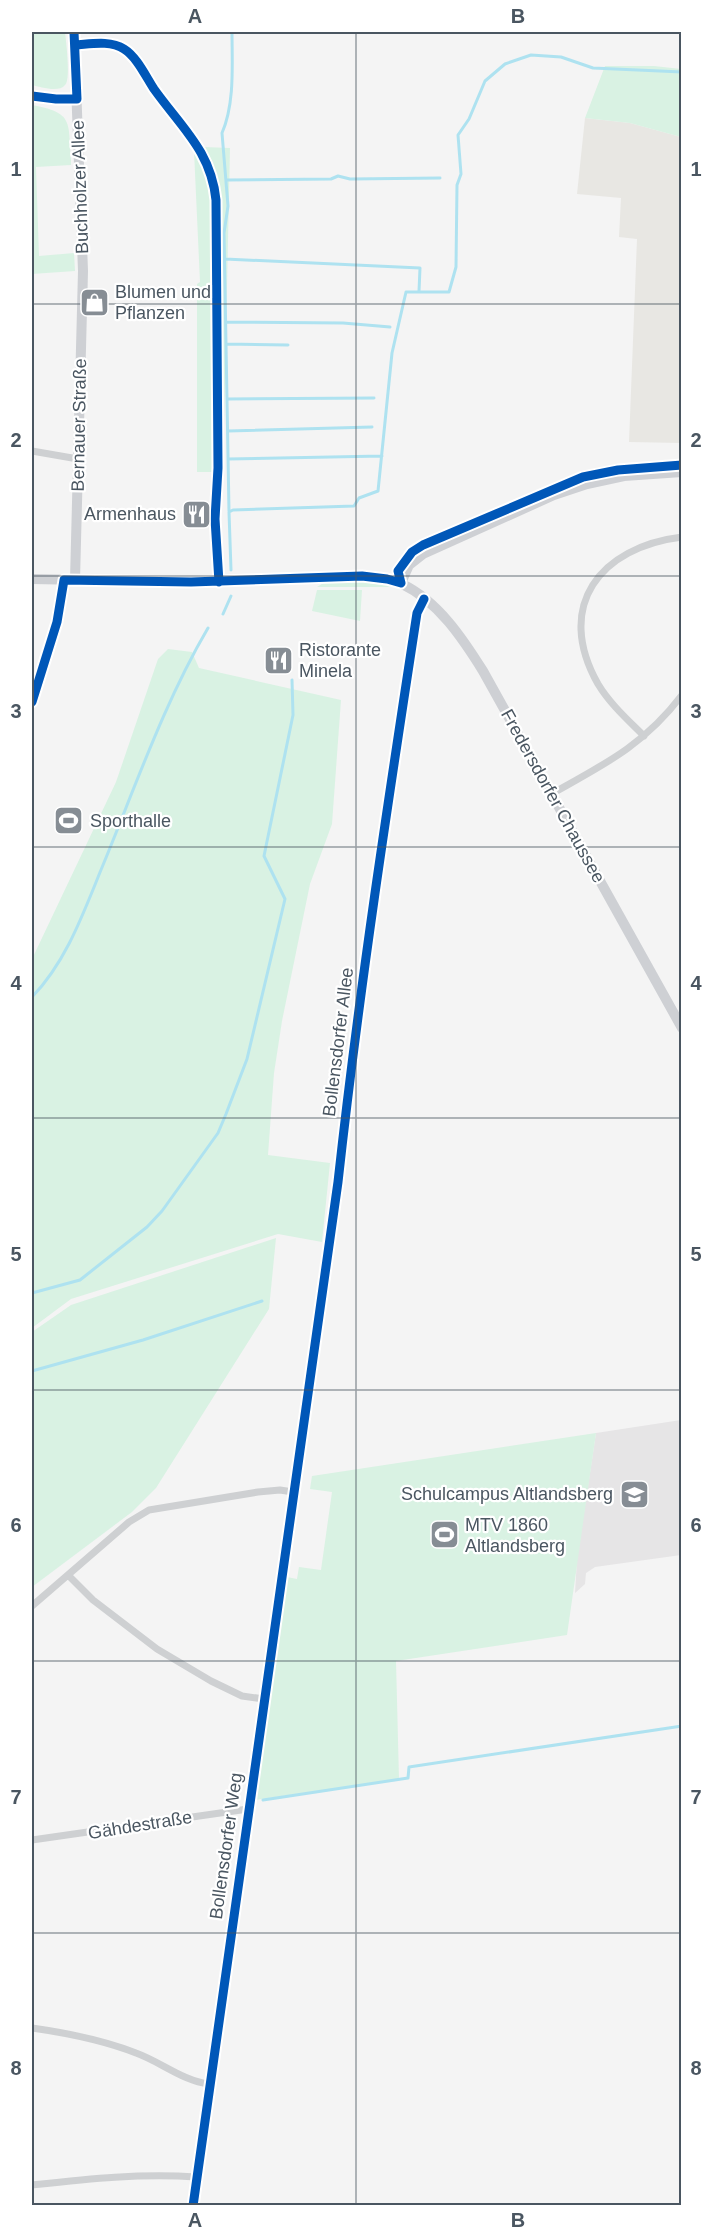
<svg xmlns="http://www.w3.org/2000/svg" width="713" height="2237" viewBox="0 0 713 2237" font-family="Helvetica,sans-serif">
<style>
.commercial{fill:#e8e7e3}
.education{fill:#e6e5e6}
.green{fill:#d9f2e3}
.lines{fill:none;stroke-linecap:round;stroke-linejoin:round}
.stream{stroke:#aee2f0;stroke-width:3}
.street{stroke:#ced0d2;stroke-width:7}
.secondary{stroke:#ced0d4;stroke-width:10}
.cycleway-casing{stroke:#fff;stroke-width:13}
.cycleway{stroke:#0057b8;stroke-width:9}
.grid{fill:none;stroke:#4a5661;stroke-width:1.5;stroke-opacity:0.55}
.labels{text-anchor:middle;stroke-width:4.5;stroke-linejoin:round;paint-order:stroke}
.street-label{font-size:18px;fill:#4a5661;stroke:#fff}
.poi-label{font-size:18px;fill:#4a5661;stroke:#fff;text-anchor:start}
.neatline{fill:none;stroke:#4a5661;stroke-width:2}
.grid-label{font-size:20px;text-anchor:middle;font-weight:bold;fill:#4a5661}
</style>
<rect width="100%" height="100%" fill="#f4f4f4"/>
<path class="commercial" d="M585,118l45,5 51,14v306l-52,-1 8,-203 -18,-2 2,-39 -44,-4z"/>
<path class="education" d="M681,1420v135l-86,12 -9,6 -1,11 -10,9 2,-34 19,-126z"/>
<path class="green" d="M32,32h33c1,9 6,48 0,53 -6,8 -25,2 -33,0z
M605,66h49l27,3v68l-51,-14 -45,-5z
M32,105c42,8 36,16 39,55v5l-35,2 3,89 35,-3 1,18 -43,3z
M204,147l26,1 -7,324h-26v-188l3,-2 -6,-131z
M358,581l35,6h-76l8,-5z
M317,590h45l-2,31 -48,-10z
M168,649l24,3 7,16 142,32 -9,124 -22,60 -28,137 -8,52 -6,82 62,8 -8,79 -44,-8 -207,65 -39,29v-369l84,-177 42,-123z
M276,1238l-7,71 -113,179 -24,24 -100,75v-255l39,-27z
M596,1433l-29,202 -171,26 3,118 -144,21 32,-223 10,2 2,-12 22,3 11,-78 -22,-3 2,-13z"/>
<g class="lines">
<path class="stream" d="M227,180l104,-1 7,-3 12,3 90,-1
M225,259l195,9 -1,23
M226,322l117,1 47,4
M226,344l62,1
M227,399l147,-1
M228,431l144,-4
M228,459l154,-3
M229,511l-5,-278 4,-27 -6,-73c13,-30 10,-69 10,-101
M231,570l-2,-58 4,-2 121,-4 5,-8 19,-7 14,-138 14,-61h43l7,-25 1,-82 4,-11 -3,-39 11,-16 16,-38 20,-17 26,-9 30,2 32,11 89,4
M223,614l8,-18
M32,997c35,-36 52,-86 71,-132 33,-80 61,-162 105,-237
M32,1293l48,-13 67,-53 15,-16 56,-78 8,-19 21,-55 38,-160 -21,-43 29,-141 -1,-35
M32,1371l111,-31 119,-39
M263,1800l145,-22 1,-11 273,-41"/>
<path class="street" d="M32,451l46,8
M32,702l25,-80 7,-42
M644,736c-16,-16 -34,-32 -46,-52 -44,-78 2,-137 84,-147
M553,793c52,-29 91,-48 129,-98
M68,1575l25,25 64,49 54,32 31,15 22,3
M32,1606l97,-84 20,-12 109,-18 22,-2 13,2
M32,1840l216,-31
M32,2028c35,5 71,12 104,25 25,9 47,28 73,31
M32,2185c55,-6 109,-12 164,-8
M193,2206l145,-1024c21,-191 50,-380 79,-569l7,-14"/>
<path class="secondary" d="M74,32l9,239 -8,309
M32,96l24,3h21
M32,579l159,3 171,-6c13,1 28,2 40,8 36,17 61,55 81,87l199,357
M401,583l8,-18 14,-11 131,-59 33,-11 37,-8 58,-4"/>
<defs>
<path id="cycleway" d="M75,45c16,-1 35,-5 49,4 13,8 22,28 30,40 27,38 57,62 62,111l2,268 -3,51 4,63
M32,96l24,3h21l-3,-67
M401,583l-3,-12 14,-19 11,-7 160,-68 35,-7 64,-5
M32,702l25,-80 7,-42 127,2 171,-6 25,3 14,4
M193,2206l145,-1024c21,-191 50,-380 79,-569l7,-14"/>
</defs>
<use href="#cycleway" class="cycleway-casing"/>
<use href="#cycleway" class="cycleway"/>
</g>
<path class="grid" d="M356,32v2174M32,304h650M32,576h650M32,847h650M32,1118h650M32,1390h650M32,1661h650M32,1933h650"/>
<defs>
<symbol id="shop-square" viewBox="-11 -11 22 22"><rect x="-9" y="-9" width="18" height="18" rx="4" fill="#868d94" stroke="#fff"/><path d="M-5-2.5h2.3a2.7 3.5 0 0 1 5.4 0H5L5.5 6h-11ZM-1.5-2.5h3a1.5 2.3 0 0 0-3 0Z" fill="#fff"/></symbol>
<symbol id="restaurant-square" viewBox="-11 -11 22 22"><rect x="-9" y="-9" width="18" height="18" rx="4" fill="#868d94" stroke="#fff"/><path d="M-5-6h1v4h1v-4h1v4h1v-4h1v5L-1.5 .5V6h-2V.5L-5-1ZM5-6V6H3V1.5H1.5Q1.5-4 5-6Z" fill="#fff"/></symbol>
<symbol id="stadium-square" viewBox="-11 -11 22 22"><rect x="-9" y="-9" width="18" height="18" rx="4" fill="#868d94" stroke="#fff"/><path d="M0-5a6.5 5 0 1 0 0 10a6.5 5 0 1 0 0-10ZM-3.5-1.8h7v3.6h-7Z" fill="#fff"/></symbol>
<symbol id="school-square" viewBox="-11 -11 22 22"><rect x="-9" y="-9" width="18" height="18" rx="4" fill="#868d94" stroke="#fff"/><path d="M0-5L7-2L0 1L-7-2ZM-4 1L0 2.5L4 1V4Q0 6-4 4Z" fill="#fff"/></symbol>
</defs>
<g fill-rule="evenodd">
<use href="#shop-square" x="78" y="286" width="33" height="33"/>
<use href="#restaurant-square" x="180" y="498" width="33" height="33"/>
<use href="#restaurant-square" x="262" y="644" width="33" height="33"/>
<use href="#stadium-square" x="52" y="804" width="33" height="33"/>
<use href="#school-square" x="618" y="1478" width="33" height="33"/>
<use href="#stadium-square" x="428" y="1518" width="33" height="33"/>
</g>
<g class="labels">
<g class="street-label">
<text transform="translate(80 187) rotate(-92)" y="6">Buchholzer Allee</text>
<text transform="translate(79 425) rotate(-89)" y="6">Bernauer Straße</text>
<text transform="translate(553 796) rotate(61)" y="6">Fredersdorfer Chaussee</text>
<text transform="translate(338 1042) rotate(-83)" y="6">Bollensdorfer Allee</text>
<text transform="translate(140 1825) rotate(-9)" y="6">Gähdestraße</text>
<text transform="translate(226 1846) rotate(-82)" y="6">Bollensdorfer Weg</text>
</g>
<g class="poi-label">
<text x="115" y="298">Blumen und<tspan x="115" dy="21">Pflanzen</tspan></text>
<text x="176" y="520" text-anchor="end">Armenhaus</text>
<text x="299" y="656">Ristorante<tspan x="299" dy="21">Minela</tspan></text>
<text x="90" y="827">Sporthalle</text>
<text x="613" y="1500" text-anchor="end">Schulcampus Altlandsberg</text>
<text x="465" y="1531">MTV 1860<tspan x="465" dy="21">Altlandsberg</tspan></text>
</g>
</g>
<rect width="713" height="2237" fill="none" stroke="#ffffff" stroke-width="66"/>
<rect x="33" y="33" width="647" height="2171" class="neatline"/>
<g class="grid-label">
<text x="195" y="23">A</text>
<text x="518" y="23">B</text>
<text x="16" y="176">1</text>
<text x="696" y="176">1</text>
<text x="16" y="447">2</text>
<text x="696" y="447">2</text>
<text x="16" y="718">3</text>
<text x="696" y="718">3</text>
<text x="16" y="990">4</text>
<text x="696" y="990">4</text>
<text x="16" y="1261">5</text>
<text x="696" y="1261">5</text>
<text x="16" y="1532">6</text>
<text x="696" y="1532">6</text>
<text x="16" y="1804">7</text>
<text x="696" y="1804">7</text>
<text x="16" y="2075">8</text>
<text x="696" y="2075">8</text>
<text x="195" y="2227">A</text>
<text x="518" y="2227">B</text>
</g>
</svg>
